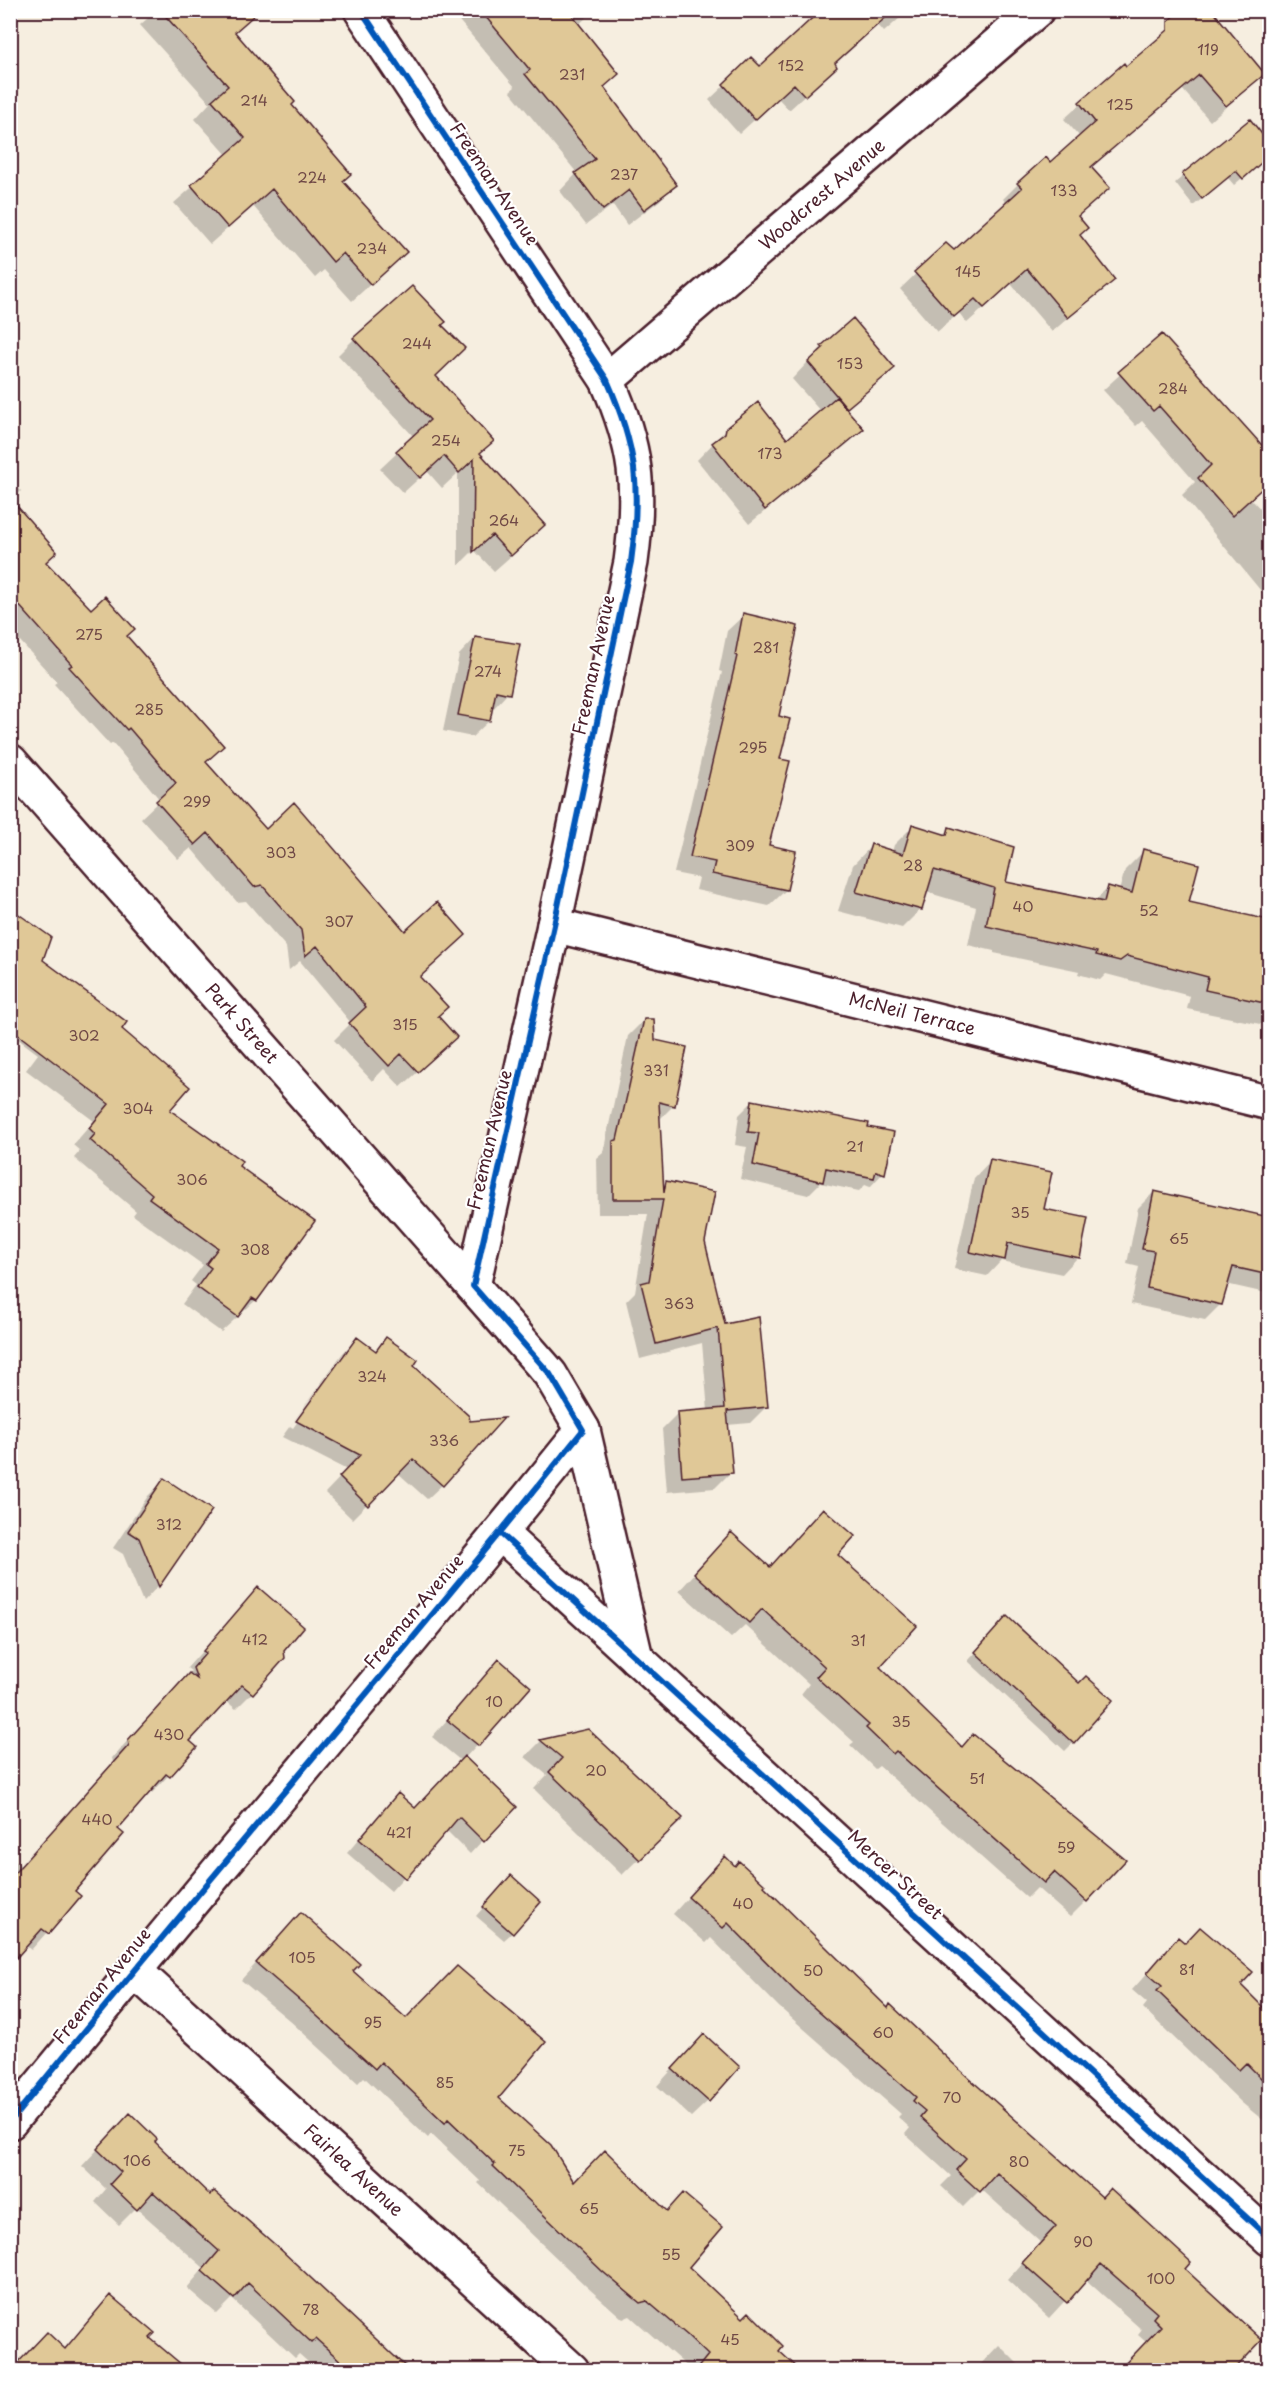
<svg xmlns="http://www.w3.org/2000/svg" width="1280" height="2381" viewBox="0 0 1280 2381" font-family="'Playpen Sans',sans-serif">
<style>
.shadow{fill:#0003;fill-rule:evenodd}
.building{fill:#e0c897;stroke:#4a1f2b;stroke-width:1.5}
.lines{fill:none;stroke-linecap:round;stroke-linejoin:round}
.minor-casing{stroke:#4a1f2b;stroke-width:38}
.minor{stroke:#fff;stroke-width:33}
.cycleway-casing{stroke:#fff;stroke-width:10}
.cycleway{stroke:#0057b8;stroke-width:6}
.labels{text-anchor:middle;stroke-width:4.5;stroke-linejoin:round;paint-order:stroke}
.number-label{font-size:15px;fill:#704946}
.street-label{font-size:18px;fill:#4a1f2b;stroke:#fff}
</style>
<rect width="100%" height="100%" fill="#f6eee0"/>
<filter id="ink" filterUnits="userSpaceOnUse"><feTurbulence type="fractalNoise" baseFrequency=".0167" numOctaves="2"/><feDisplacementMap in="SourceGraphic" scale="12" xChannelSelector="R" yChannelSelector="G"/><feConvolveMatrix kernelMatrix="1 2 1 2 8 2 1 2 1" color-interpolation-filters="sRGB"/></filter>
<g filter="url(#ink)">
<path class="shadow" d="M141,10h99l-6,23 56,72 51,77 46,87 -35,32 -28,-31 -9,8 -62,-72 -43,38 -36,-41 54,-47 -33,-37 15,-16 -70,-78 8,-7z
M450,10h145l-17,15 39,49 -14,15 72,96 -16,16 -32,24 -14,-20 -27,20 -26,-34 17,-18 -67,-82 5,-4z
M823,10h86l-25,22 -6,-7 -45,39 -13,18 -31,28 -11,-12 -39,36 -30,-34 42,-40 8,9z
M1124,65l2,3 137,6 -53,47 -28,-32 -92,79 -13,49 1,18 35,44 -61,53 -41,-48 -44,39 -8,-10 -22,19 -37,-43 46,-44 8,8 53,-49 -4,-5 15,-15 32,-20 30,-27 -16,-18z
M1249,121l21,24v9l-36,31 -6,-7 -35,28 -18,-23z
M853,321l40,47 -47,42 16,19 -15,15 -98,80 -52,-64 30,-31 60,12 34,-29 -29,-33 30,-32z
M440,325l-6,52 58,64 -13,13 48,88 -33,29 -20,-21 -16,16v-93l-16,15 -15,-17 -24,22 -23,-24 34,-32 -76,-82 16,-16z
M1162,336l108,119v26l-19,18 19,20v83l-88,-107 13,-13 -53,-61 -6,5 -33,-36z
M10,479l11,12 -10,10 33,61 47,49 34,26 80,126 61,68 152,147 19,38 2,37 -38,34 -17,-18 -12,12 -38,-41 17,-17 -51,-62 -11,9 -3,-23 -40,-46 -9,1 -46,-54 -13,11 -37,-41 19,-18 -47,-57 -3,2 -56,-61 3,-2 -47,-52z
M744,615l34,102 1,43 -11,86 18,44 -17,16 -73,-16 3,-12 -25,-5 48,-201 -3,-1 8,-40z
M475,638l33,55 -16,17 -3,11 -17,16 -29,-6 16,-76z
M913,826l30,9 7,-6 55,54 89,19 15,-15 10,4 6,-21 19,-19 43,52 83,18v105l-83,-17 3,-13 -84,-22 -6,6 -22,-6 1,-3 -85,-18v-2l-26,-6 8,-38 -50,-15 -5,17 -19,19 -64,-17 15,-46 19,-20 20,7 2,-7z
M41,960l79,69 48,82 69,55 19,134 -35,32 -39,-28 14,-19 -5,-4 12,-16 -70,-50 3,-4 -62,-53 6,-7 -7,-6 21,-24 -68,-51 12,-16 -28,-21z
M644,1020l9,21 21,64 -16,16 4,66 5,-5 36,60 20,84 43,81 -16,16 -23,2 4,47 -16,16 -48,4 -5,-63 16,-16 30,-2 -6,-68 -62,16 -14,-58 9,-9 13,-78h-50l-1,-56 6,-5 25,-117z
M753,1101l130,72 -13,14 -5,-2 -6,6 -39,-8 -12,12 -68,-16 7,-32 -12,-2 4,-30z
M990,1161l53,49 35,47 -16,17 -61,-13 -14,15 -33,-7 20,-91z
M1154,1192l116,26v76l-44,-10 -5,20 -16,16 -74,-16 8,-37 -12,-3 11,-56z
M357,1339l17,12 13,-12 25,28 30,118 -15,14 -29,-26 -46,46 -27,-26 22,-23 -65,-33 60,-83zM343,1354h4l-54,74 -3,-2z
M164,1480l46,30 -52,76 -15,16 -20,-48 -10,-6 35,-52z
M715,1551l54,18 67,-13 42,111 208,234 -16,16 -33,-29 -10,10 -148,-132 -4,3 -25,-24 4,-3 -53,-48 8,-10 -64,-59 -14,13 -52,-47z
M258,1589l25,61 -31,43 -16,16 -10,-8 -38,40 7,6 -43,46 -2,-3 -34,39 -43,62 6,5 -48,54 -6,-5 -15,15v-103l11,9 92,-104 -1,-4 79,-87 -4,-3z
M1000,1626l79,59 -6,58 -8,8 -97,-90z
M499,1661l30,26 -65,72 19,81 -13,14 -24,-24 -55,61 -44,-38 38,-44 30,1 46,-49 -29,-24z
M588,1731l92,87 -58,57 -88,-86 13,-14 -22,-18 16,-16z
M735,1868l27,18 126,124 295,259 77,72 -28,29h-112l26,-28 -8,-7 4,-5 -57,-51 -36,39 -42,-38 34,-37 -60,-54 -18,18 -22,-21 10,-10 -46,-42 5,-6 -12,-11 3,-3 -122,-107 -68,-69 -5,5 -33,-29 36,-40z
M503,1885l9,48 -8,7 -28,-24z
M301,1914l50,57 145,127 78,86 113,83 111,103h-107l-61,-54 -7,3 -37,-33 -108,-103 2,-2 -49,-47 -3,4 -64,-61 -6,6 -69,-63 -48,-40z
M1178,1939l60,47 32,29v111l-28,-23 -99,-95 4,-5 -15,-13z
M688,2052l20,49 -17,16 -34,-31z
M114,2132l39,10 57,54 189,167 2,-3 11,10h-95l-18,-16 -4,4 -63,-59 -15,15 -30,-26 17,-20 -68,-60 -17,17 -24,-23 11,-13 -24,-23z
M111,2297l37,42 28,23 -8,8h-156l19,-20h32z
M999,2345l21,21 -3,4h-42z"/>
<path class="building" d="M160,10h100l-25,22 60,70 -3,3 59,69 -8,7 64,71 -36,33 -28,-32 -10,9 -61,-73 -44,39 -37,-43 54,-47 -33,-38 16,-14z
M480,10h88l51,64 -15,13 73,98 -33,25 -15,-20 -26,20 -28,-37 20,-14 -70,-85 5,-4z
M821,10h73l-59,53 2,4 -32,29 -11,-12 -39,36 -32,-36 28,-27 9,9z
M1180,10h32l53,64 -39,32 -27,-31 -108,92 19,21 -32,28 10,12 -8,7 35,45 -47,38 -41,-49 -43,39 -9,-9 -21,18 -40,-45 32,-29 8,7 68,-62 -5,-5 29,-26 4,5 45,-40 -16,-20 45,-39 2,3 42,-36v-9z
M1250,119l19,24v13l-26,23 -7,-8 -34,28 -20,-25z
M412,286l34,36 -4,3 23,23 -29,28 58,65 -14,12 65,72 -34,31 -19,-21 -19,17 1,-93 -15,14 -15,-17 -24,22 -24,-27 34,-31 -77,-82z
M853,318l42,50 -48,40 -39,-46 15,-14 -2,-2z
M1162,334l107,119v29l-37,34 -34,-38 13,-13 -52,-59 -6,5 -35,-39z
M836,397l28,32 -99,81 -53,-67 13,-10 1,-5 32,-26 29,37z
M10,498l47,54 -11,10 45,47 14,-13 30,33 -8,7 97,110 -18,16 60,67 28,-27 111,129 32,-29 29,33 -46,42 28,30 -10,9 19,21 -39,35 -17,-18 -12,12 -40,-43 17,-16 -49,-61 -12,10 -4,-26 -39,-45 -8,2 -46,-54 -13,12 -39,-44 20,-18 -47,-55 -2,2 -58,-63 3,-2 -62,-70z
M743,613l55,13 -19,90 11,3 -10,40 10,2 -21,84 27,6 -9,39 -75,-16 3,-12 -25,-5 47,-201 -2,-1z
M475,637l45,7 -10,50 -14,-3 -6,30 -32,-6z
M912,824l35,11 2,-8 65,20 -8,35 98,20 4,-16 24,7 11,-44 56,15 -10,38 80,18v84l-64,-14 3,-13 -81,-21 -7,5 -24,-6 1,-3 -85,-18v-2l-26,-6 8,-38 -60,-18 -12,40 -66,-18 15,-48 32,10z
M10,908l41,29 -8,23 84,62 -5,7 68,58 -20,23 72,51 -3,5 76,55 -58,80 -5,-3 -14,19 -41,-30 14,-19 -5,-4 12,-16 -69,-50 3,-4 -62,-54 5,-6 -6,-6 20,-24 -93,-71 -1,5 -5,-1z
M644,1019h10l1,21 32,7 -12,59 -16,-4 5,91 2,-12 49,11 -10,50 20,82 34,-7 9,90 -41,4 6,62 -51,4 -5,-65 48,-4 -7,-80 -62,16 -15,-61 8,-2 14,-82h-50v-58l4,-1z
M752,1100l117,23 -1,4 26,5 -9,42 -9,-3 -2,7 -48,-10 -3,14 -70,-17 6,-32 -11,-1z
M990,1159l62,13 -8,37 44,9 -8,40 -72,-15 -3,17 -35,-8z
M1154,1191l115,26v58l-36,-8 -11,38 -75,-17 7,-37 -12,-2z
M357,1337l19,14 10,-14 32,23 -4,6 55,50 1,5 34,-3 -61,68 -30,-27 -45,47 -29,-29 21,-22 -64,-34z
M164,1478l48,32 -53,77 -20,-49 -11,-7z
M823,1508l32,28 -17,19 79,71 -37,41 82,80 11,-13 153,126 -39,42 -33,-30 -10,11 -148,-132 -3,3 -27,-26 3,-3 -53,-48 9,-10 -63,-58 -13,14 -55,-50 37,-41 39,35z
M258,1587l46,40 -20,24 1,7 -32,36 -11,-9 -52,56 7,6 -27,30 -4,-3 -48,55 6,5 -49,57 6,5 -32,38 -7,-5 -32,36v-87l119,-133 -1,-5 61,-67 8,6 -4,-11 13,-15 -3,-2z
M1007,1616l72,67 7,-7 27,24 -39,44 -99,-92z
M499,1659l32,28 -52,59 -32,-26z
M588,1729l95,89 -43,42 -91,-88 13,-14 -22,-18z
M464,1756l53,51 -33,35 -25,-25 -53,62 -47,-40 39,-46 17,15z
M725,1856l10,10 4,-5 26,24 -1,1 124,122 2,-4 70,66 142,127 8,-9 81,74 -6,7 77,71 -28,30h-115l42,-44 -8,-8 4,-5 -56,-49 -34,39 -45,-40 34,-37 -59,-53 -17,19 -24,-22 10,-11 -46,-42 5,-6 -12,-10 3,-4 -121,-106 -67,-68 -5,5 -35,-31z
M511,1875l30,27 -28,32 -30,-27z
M301,1912l59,52 -7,7 53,47 51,-52 89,76 -47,56 52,47 23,37 31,-32 62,61 16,-18 40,34 -34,40 54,51 6,-6 34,34 -4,5 21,19h-104l12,-15 -21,-20 -40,-34 -7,2 -38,-32 -109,-105 2,-2 -47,-45 -3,4 -64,-61 -6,7 -70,-64 -49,-42z
M1200,1927l53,45 -12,13 28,28v73l-23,-23 -7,7 -82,-79 5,-5 -15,-13 31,-36 7,6z
M704,2034l36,33 -31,35 -37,-33z
M130,2113l27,26 -2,3 55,53 4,-4 66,58 129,121h-58l-35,-31 -4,4 -64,-60 -14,16 -32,-28 17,-20 -66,-59 -16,18 -27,-26 11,-12 -24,-23z
M110,2295l45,38 -5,5 38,32h-177l36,-38 18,17z"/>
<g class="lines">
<defs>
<g id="minor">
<path id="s1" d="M607,380l430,-370"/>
<path id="s2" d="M10,761l463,525"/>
<path id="s3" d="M554,925l716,178"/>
<path d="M583,1430l53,228"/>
<path d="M500,1533l770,706"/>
<path id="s4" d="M134,1970l438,400"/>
<path d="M10,2122c189,-233 386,-458 573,-692l-33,-56 -77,-88 81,-361 77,-363c10,-74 6,-114 -24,-182l-246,-370"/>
</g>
</defs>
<use href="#minor" class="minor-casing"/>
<use href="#minor" class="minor"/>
<defs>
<path id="cycleway" d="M500,1533l770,706
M10,2122c189,-233 386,-458 573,-692l-33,-56 -77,-88 81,-361 77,-363c10,-74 6,-114 -24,-182l-246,-370"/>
</defs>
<use href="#cycleway" class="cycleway-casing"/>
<use href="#cycleway" class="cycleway"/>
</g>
</g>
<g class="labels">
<g class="number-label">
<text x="1208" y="55">119</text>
<text x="791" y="71">152</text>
<text x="572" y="80">231</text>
<text x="254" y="106">214</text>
<text x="1120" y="110">125</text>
<text x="624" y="180">237</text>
<text x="312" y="183">224</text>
<text x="1064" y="196">133</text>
<text x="372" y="254">234</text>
<text x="968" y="277">145</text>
<text x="417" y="349">244</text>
<text x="850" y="369">153</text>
<text x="1173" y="394">284</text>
<text x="446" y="446">254</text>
<text x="770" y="459">173</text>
<text x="504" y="526">264</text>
<text x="89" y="640">275</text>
<text x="766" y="653">281</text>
<text x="488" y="677">274</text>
<text x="149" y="715">285</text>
<text x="753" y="753">295</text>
<text x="197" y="807">299</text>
<text x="740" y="851">309</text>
<text x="281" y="858">303</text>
<text x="913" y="871">28</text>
<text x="1023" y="912">40</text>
<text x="1149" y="916">52</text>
<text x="339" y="927">307</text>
<text x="405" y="1030">315</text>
<text x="84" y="1041">302</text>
<text x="656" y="1076">331</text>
<text x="138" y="1114">304</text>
<text x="855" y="1152">21</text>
<text x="192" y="1185">306</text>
<text x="1020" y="1218">35</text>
<text x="1179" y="1244">65</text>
<text x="255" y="1255">308</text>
<text x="679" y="1309">363</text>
<text x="372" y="1382">324</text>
<text x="444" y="1446">336</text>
<text x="169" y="1530">312</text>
<text x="255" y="1645">412</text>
<text x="858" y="1646">31</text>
<text x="494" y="1707">10</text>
<text x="901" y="1727">35</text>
<text x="169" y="1740">430</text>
<text x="596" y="1776">20</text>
<text x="977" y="1784">51</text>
<text x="97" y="1825">440</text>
<text x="399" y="1838">421</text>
<text x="1066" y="1853">59</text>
<text x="743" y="1909">40</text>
<text x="302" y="1963">105</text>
<text x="1187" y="1975">81</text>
<text x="813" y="1976">50</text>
<text x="373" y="2028">95</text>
<text x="883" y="2038">60</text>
<text x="445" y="2088">85</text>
<text x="952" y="2103">70</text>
<text x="517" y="2156">75</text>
<text x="137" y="2166">106</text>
<text x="1019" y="2167">80</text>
<text x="589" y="2214">65</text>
<text x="1083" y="2247">90</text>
<text x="671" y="2260">55</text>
<text x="1161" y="2284">100</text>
<text x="311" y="2315">78</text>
<text x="730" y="2345">45</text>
</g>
<g class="street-label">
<text transform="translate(494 184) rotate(56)" y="6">Freeman Avenue</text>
<text dy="6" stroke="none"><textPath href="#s1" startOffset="284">Woodcrest Avenue</textPath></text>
<text transform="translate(594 665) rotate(-78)" y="6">Freeman Avenue</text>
<text dy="6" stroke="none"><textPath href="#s3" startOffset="369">McNeil Terrace</textPath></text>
<text dy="6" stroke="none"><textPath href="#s2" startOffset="350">Park Street</textPath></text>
<text transform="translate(490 1140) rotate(-77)" y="6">Freeman Avenue</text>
<text transform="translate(414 1612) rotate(-50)" y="6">Freeman Avenue</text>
<text transform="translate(895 1875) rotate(43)" y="6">Mercer Street</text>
<text transform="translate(102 1986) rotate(-51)" y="6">Freeman Avenue</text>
<text dy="6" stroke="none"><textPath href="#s4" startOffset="297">Fairlea Avenue</textPath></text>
</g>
</g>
<rect width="1280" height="2381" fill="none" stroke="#fff" stroke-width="36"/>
<rect x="18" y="18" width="1244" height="2345" fill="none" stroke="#4a1f2b" stroke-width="2" filter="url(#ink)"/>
</svg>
